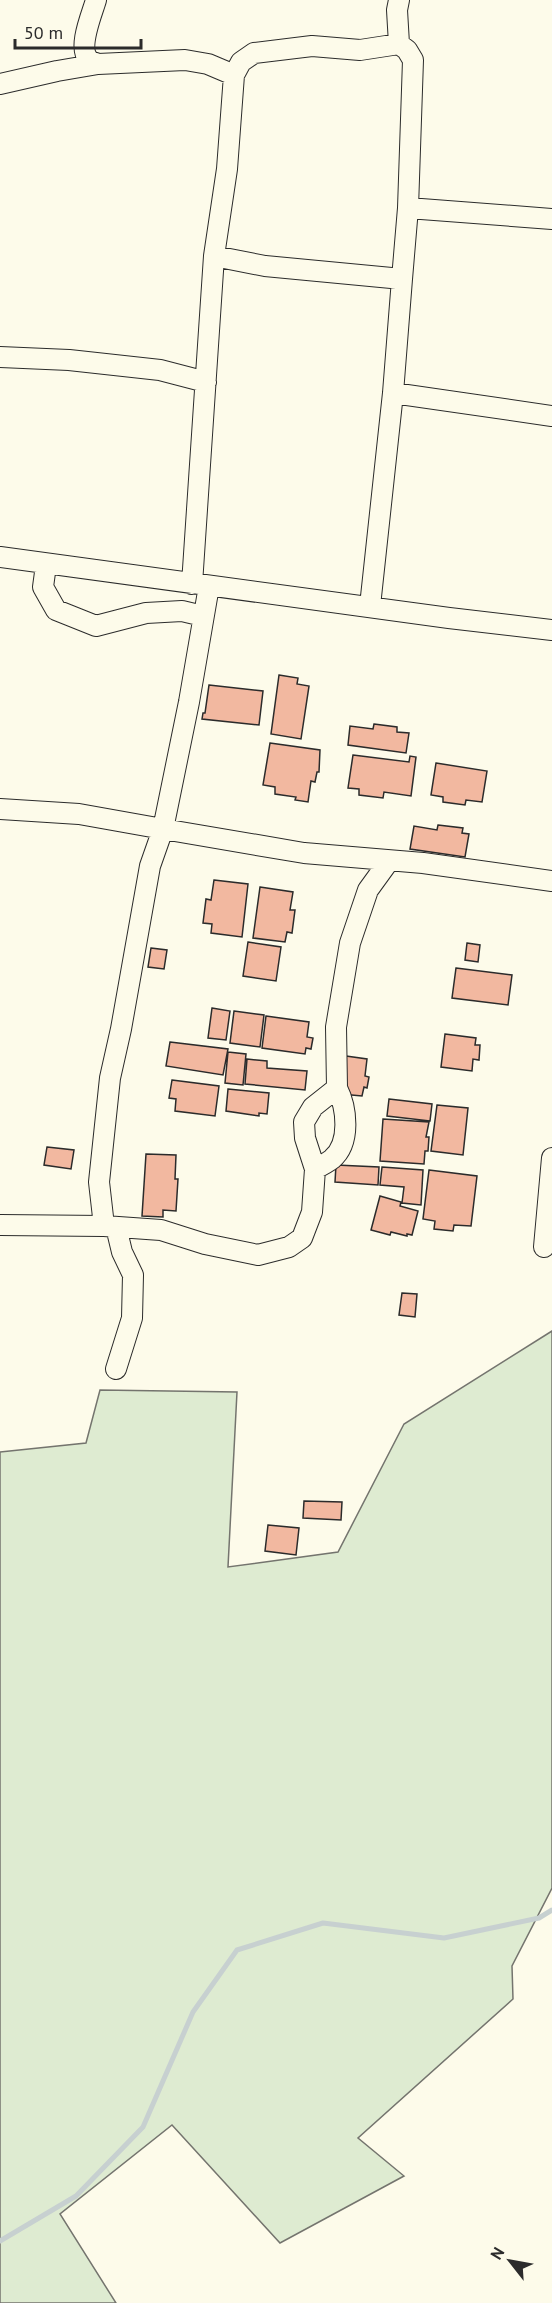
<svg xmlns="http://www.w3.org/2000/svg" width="552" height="2303" viewBox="0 0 552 2303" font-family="'PT Sans',sans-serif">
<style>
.green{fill:#deebd1;stroke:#74746e;stroke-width:1.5}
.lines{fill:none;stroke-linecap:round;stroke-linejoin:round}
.stream{stroke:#c7d0d0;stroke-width:5}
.building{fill:#f2b8a0;stroke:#2b2b2b;stroke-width:1.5}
.minor-casing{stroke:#2b2b2b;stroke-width:22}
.minor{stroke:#fdfbea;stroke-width:20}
</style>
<rect width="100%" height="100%" fill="#fdfbea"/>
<path class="green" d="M552,1331v557l-40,78 1,33 -155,139 46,38 -124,67 -108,-118 -112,89 56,89h-116v-851l86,-9 14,-53 137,2 -9,175 110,-15 66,-128z"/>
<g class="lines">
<path class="stream" d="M0,2241l76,-45 67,-69 50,-115 44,-62 86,-27 121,15 95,-20 13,-8"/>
</g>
<path class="building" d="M279,675l19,3 -1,6 12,2 -8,53 -30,-5z
M209,685l54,6 -4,34 -57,-6 1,-6h2z
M374,724l23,3v5l12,1 -3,20 -58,-8 2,-19 23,3z
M270,743l50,7 -1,22h-2l-2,10 -4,-1 -3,21 -13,-2 1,-3 -21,-3v-7l-12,-2z
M353,755l56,7 1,-6 6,1 -5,39 -27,-4 -1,6 -24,-3v-6l-11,-1z
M436,763l51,8 -5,31 -16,-2 -1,5 -22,-3v-5l-12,-2z
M438,825l25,3 -1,5 7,1 -4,23 -55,-8 4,-23 23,4z
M214,880l34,4 -6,53 -31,-4 1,-9 -9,-1 3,-24 5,1z
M260,887l33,5 -3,18h5l-3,23 -5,-1 -2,10 -32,-4z
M248,942l33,5 -5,34 -33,-5z
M467,943l13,2 -2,17 -13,-2z
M151,948l16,2 -3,19 -16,-2z
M456,968l56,7 -4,30 -56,-7z
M212,1008l18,3 -4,29 -18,-2z
M234,1011l30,4 -4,32 -30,-4z
M266,1016l43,6 -2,15 6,1 -2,11 -5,-1 -1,6 -43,-6z
M445,1034l31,4 -1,7h5l-1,15 -6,-1 -1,12 -31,-4z
M170,1042l58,7 -5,26 -57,-9z
M228,1052l18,2 -3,31 -18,-2z
M346,1056l21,3 -2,17 4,1 -2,11 -3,-1 -2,9 -21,-2z
M247,1059l20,2v7l40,3 -2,19 -60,-6z
M172,1080l47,6 -4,30 -40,-5 1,-12 -7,-1z
M228,1089l41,4 -2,21 -8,-1v3l-33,-5z
M389,1099l43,5 -2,17 -43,-5z
M437,1105l31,3 -5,47 -32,-4z
M383,1119l46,3 -3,15h3l-1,14h-3l-1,13 -44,-3z
M47,1147l27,3 -3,19 -27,-4z
M146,1154l30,1 -1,24h3l-2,32 -13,-1v7l-21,-1z
M336,1165l43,2 -1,18 -43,-3z
M382,1167l41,3 -2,35 -19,-2 2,-16 -24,-2z
M429,1170l48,6 -6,50 -17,-1 -1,6 -19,-2 1,-8 -12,-2z
M380,1196l21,6 -1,4 18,5 -6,24 -5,-1v2l-16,-4 -1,3 -19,-5z
M402,1293l15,1 -2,23 -16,-2z
M304,1501l38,1 -1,18 -38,-2z
M268,1525l31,3 -3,27 -31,-4z"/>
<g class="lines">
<defs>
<path id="minor" d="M96,0c-4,14 -19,48 -7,60 3,2 6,3 9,4
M399,44l-2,-34 2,-10
M0,84l57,-13 41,-7 87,-4 23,4 26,11
M408,208l144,11
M214,256l51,10 137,13
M0,357l69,3 91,10 46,12
M393,393l159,23
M0,557l449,61 103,12
M46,565l-3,22 13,23 40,16 50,-13 36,-2 21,5
M192,584l22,-328 13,-87 7,-94 7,-13 13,-9 58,-7 48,4 39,-6 8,6 6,10 -5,148 -6,71 -9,114 -23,213
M209,586l-20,116 -26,127 141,24 119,10 129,18
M0,809l79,5 84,15 -13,37 -29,163 -11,49 -11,104 5,44 57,4 44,14 53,11 31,-8 13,-9 10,-26 3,-43 -10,-31 -1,-16 9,-15 24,-19 -1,-61 14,-84 18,-53 21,-29
M315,1169c6,-3 12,-6 17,-10 19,-16 15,-51 5,-71
M0,1225l104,1
M116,1227l6,25 11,23 -1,43 -16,51
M544,1247l8,-89"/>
</defs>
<use href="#minor" class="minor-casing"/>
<use href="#minor" class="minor"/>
</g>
<g transform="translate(510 2261) rotate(301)" stroke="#fdfbea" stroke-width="4.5" paint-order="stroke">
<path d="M0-4.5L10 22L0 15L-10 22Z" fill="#2b2b2b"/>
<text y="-9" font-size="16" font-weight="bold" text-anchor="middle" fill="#2b2b2b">N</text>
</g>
<path d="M15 39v9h126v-9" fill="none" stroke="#2b2b2b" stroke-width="3"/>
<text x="24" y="39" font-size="18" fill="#2b2b2b" stroke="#fdfbea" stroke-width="4.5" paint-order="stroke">50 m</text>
</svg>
